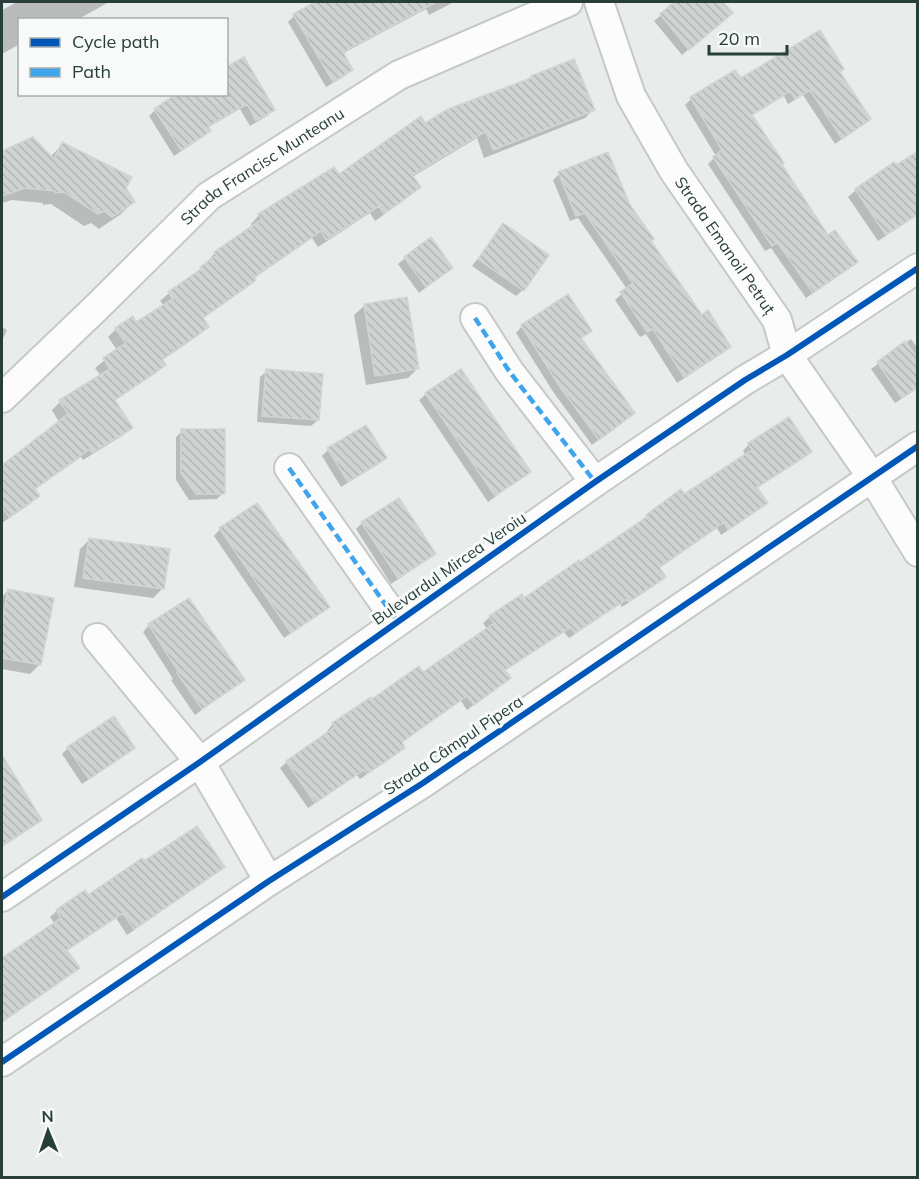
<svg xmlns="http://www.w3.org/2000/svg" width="919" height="1179" viewBox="0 0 919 1179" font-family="Mulish,sans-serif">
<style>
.shadow{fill:#0003}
.building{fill:url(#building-back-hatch);stroke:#d1d5d3;stroke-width:1.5}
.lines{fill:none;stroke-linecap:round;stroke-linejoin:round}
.street-casing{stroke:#c5c9c7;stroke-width:32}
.street{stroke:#fcfcfc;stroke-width:28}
.quiet{stroke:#3ea4ec;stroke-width:4.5;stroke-dasharray:9 4.5;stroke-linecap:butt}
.cycleway-casing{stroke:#f7faf9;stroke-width:10}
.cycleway{stroke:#0057b8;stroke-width:6}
.labels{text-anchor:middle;stroke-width:6;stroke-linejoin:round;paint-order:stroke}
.street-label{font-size:16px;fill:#273e3a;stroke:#f7faf9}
</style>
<defs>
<pattern id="building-back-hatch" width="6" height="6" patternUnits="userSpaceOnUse" patternTransform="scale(1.5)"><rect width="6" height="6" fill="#cfd3d2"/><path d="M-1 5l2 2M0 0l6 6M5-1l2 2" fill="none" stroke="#b2b6b5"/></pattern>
</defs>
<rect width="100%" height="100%" fill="#e8ecea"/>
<path class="shadow" d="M17,2h92l-32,18h-57v24l-18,10v-44z
M318,2h136l-25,13 -3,-6 -84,45 9,16 -6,6 -19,11 -38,-65 6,-6z
M677,2h44l10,11 -49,42 -28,-34z
M839,72l31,47 -35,25 -32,-49 -15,9 -4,-8 -33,20 98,152 -43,30 -35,-50 -6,3 -57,-87 8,-8 -31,-51 6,-6 49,-19z
M226,94l47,16 -6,6 -17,10 -10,-17 -33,19 2,3 -6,6 -29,19 -25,-40 6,-6z
M593,110l-8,8 -101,40 -7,-20 -65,39 7,10 -8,8 -36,26 -5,-8 -52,34 -6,-9 -59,41 1,1 -8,8 -44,31 5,7 -8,9 -38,26 3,4 -8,8 -42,28 17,27 -9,8 -39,24 -2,-3 -47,33 4,6 -8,8 -28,19v-56l57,-45 -7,-12 8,-8 41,-26 -6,-8 22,-18 -9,-13 8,-8 20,-5 28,-18 -4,-5 9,-8 23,-16 16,-14 -1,-1 8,-9 38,-26 -2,-3 8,-9 79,-38 87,-52z
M33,139l17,18 13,-13 61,44 9,14 -12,12 -22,15 -8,-6 -7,3 -33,-22 -8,1v-2l-31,-3 -10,3v-51z
M918,152v63l-40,26 -30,-44 8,-7 37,-26 3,4z
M559,174l70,31 20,36 52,76 29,30 -7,6 -46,30 -31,-49 -6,3 -25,-37 12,-11 -49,-71 -8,3 -17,-41z
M503,225l20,65 -7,6 -44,-30z
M405,258l46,10 -32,25 -21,-29z
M406,299l11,70 -9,9 -42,7 -12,-70 10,-9z
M522,326l68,5 -10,9 53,73 -41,32 -38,-52 -38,-60z
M2,327l5,3 -5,11z
M911,339l7,10v39l-23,15 -24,-34z
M267,371l51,49 -7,6 -54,-4 3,-45z
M461,371l68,101 -41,30 -69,-102 7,-6z
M182,431l41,62 -6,6 -28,1 -13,-20v-43z
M749,444l61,8 -6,6 -47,30 9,15 -6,6 -39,26 -4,-7 -59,41 6,8 -6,6 -36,24 -2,-3 -51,34 -5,-6 -60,39 5,7 -42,32 -6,-9 -61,42 3,5 -6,6 -37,25 -3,-4 -49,33 -28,-40 7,-6 42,-29 -2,-2 6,-7 39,-23 51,-27 64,-45 -4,-6 7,-6 33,-17 57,-36 67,-48 37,-20 62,-40 -3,-5z
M328,450l57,8 -6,6 -38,23 -19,-31z
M362,523l72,31 -7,6 -36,24 -35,-55z
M220,529l108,78 -44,31 -70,-102z
M89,540l74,48 -10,10 -79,-11 6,-38z
M8,590l32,74 -10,10 -28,-5v-72z
M149,625l94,55 -48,35 -24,-35 2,-1 -30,-47z
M68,748h65l-6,6 -45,30 -20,-30z
M2,754l4,8 -1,1 35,56 -6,7 -32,21z
M143,863l80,4 -6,6 -90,62 -11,-17 -50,33 12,17 -6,6 -70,48v-61l53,-37 -5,-7 7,-6 30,-14z"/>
<path class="building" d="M315,2h121l-93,50 10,18 -20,12 -40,-68z
M674,2h49l10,11 -44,37 -29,-36z
M820,30l24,39 -4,3 31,47 -29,20 -32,-49 -15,9 -5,-8 -38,24 32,48 -2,2 46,70 7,-5 23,32 -45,31 -36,-51 -5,4 -59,-89 9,-7 -32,-53 45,-27 6,8z
M244,57l31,53 -19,11 -9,-17 -39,22 3,5 -30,19 -27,-41 22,-15h50v-27z
M574,59l21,51 -102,40 -7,-19 -74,44 9,12 -37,27 -5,-8 -53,34 -5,-9 -67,46 2,3 -53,38 6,9 -47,32 4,6 -51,35 18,28 -41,25 -2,-4 -55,40 5,7 -31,21 -7,-11v-41l66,-51 -9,-14 51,-31 -7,-11 23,-15 -11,-15 18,-12 3,6 37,-23 -5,-7 33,-23 -1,-2 17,-12 -3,-3 48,-33 -4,-5 76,-47 5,7 82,-58 4,7 23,-14 83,-31v-2z
M33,137l21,22 8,-17 70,35 -6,11 9,14 -23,15 -8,-6 -6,3 -34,-22 -9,1v-2l-30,-3 -23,8v-45z
M918,151v63l-32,21 -31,-46 39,-27 2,3z
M608,152l22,53 24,34 -3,2 51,74 6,-5 23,37 -47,30 -31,-48 -6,3 -27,-40 13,-9 -48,-70 -9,3 -18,-44z
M503,223l46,32 -25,36 -46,-32z
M431,237l22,31 -27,19 -22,-30z
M568,294l24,37 -11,7 54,75 -36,27 -39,-53 -39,-62z
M407,297l12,72 -44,7 -11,-72z
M905,341l13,17v29l-16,11 -25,-36z
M266,369l57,5 -4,46 -57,-4z
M461,369l70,103 -36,24 -70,-103z
M789,417l23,35 -55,35 11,16 -40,27 -4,-8 -65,45 7,10 -37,25 -2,-3 -52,34 -4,-6 -66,43 6,8 -37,27 -7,-9 -65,46 3,6 -38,26 -3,-4 -49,33 -29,-42 49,-34 -3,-4 39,-26 1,2 47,-33 4,6 71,-49 -5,-7 33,-22 2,4 55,-38 1,2 67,-45 -1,-2 35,-26 3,5 68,-44 -4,-7z
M366,425l21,33 -39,24 -21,-34z
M181,429h44v65h-29l-15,-21z
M399,498l37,56 -38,24 -37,-56z
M257,503l73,104 -39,26 -72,-105z
M89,538l81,11 -6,40 -81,-11z
M8,589l46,9 -13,67 -39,-7v-37z
M189,598l56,82 -43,29 -25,-36 1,-2 -30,-47z
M114,716l21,32 -46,31 -22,-32z
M2,755l40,65 -40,26z
M197,826l28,41 -91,62 -11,-16 -56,37 13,18 -78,54v-64l59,-40 -5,-8 29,-20 3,5 54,-37 2,3z"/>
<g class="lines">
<defs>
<g id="street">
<path id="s1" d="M599,2l32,94 43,75 103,149 10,35 85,122 46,75"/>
<path d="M475,318l34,53 86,111"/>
<path id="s2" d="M2,398l95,-91 112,-111 190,-121 169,-73"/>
<path d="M289,468l108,153"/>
<path d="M97,638l103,124 69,119"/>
<path d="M2,897l198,-135 395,-280 150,-102 42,-25 131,-87"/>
<path d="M2,1062l267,-181 154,-98 495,-337"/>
</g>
</defs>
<use href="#street" class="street-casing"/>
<use href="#street" class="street"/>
<path class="quiet" d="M475,318l34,53 86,111
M289,468l108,153"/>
<defs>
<path id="cycleway" d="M2,897l198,-135 395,-280 150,-102 42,-25 131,-87
M2,1062l267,-181 154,-98 495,-337"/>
</defs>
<use href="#cycleway" class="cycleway-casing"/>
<use href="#cycleway" class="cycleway"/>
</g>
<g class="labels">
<g class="street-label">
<text dy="6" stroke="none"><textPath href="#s2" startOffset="350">Strada Francisc Munteanu</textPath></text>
<text dy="6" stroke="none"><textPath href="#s1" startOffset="276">Strada Emanoil Petruț</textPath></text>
<text transform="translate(449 568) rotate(-35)" y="6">Bulevardul Mircea Veroiu</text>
<text transform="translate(453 745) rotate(-34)" y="6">Strada Câmpul Pipera</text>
</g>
</g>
<rect width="919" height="1179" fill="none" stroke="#273e3a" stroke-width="6"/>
<rect x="18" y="18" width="210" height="78" fill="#f7faf9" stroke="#a4afad" stroke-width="1.5"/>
<rect x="30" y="38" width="30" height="9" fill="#0057b8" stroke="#a4afad" stroke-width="1.5"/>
<text x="72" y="48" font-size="18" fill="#273e3a">Cycle path</text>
<rect x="30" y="68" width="30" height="9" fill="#3ea4ec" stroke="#a4afad" stroke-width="1.5"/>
<text x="72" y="78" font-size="18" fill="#273e3a">Path</text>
<g transform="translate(48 1131) rotate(358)" stroke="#f7faf9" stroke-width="4.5" paint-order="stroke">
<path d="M0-4.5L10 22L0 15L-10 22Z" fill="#273e3a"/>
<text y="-9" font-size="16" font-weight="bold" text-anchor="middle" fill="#273e3a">N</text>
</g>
<path d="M709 45v9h78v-9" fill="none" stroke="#273e3a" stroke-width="3"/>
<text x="718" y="45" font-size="18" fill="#273e3a" stroke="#f7faf9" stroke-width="4.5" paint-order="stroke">20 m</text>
</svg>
